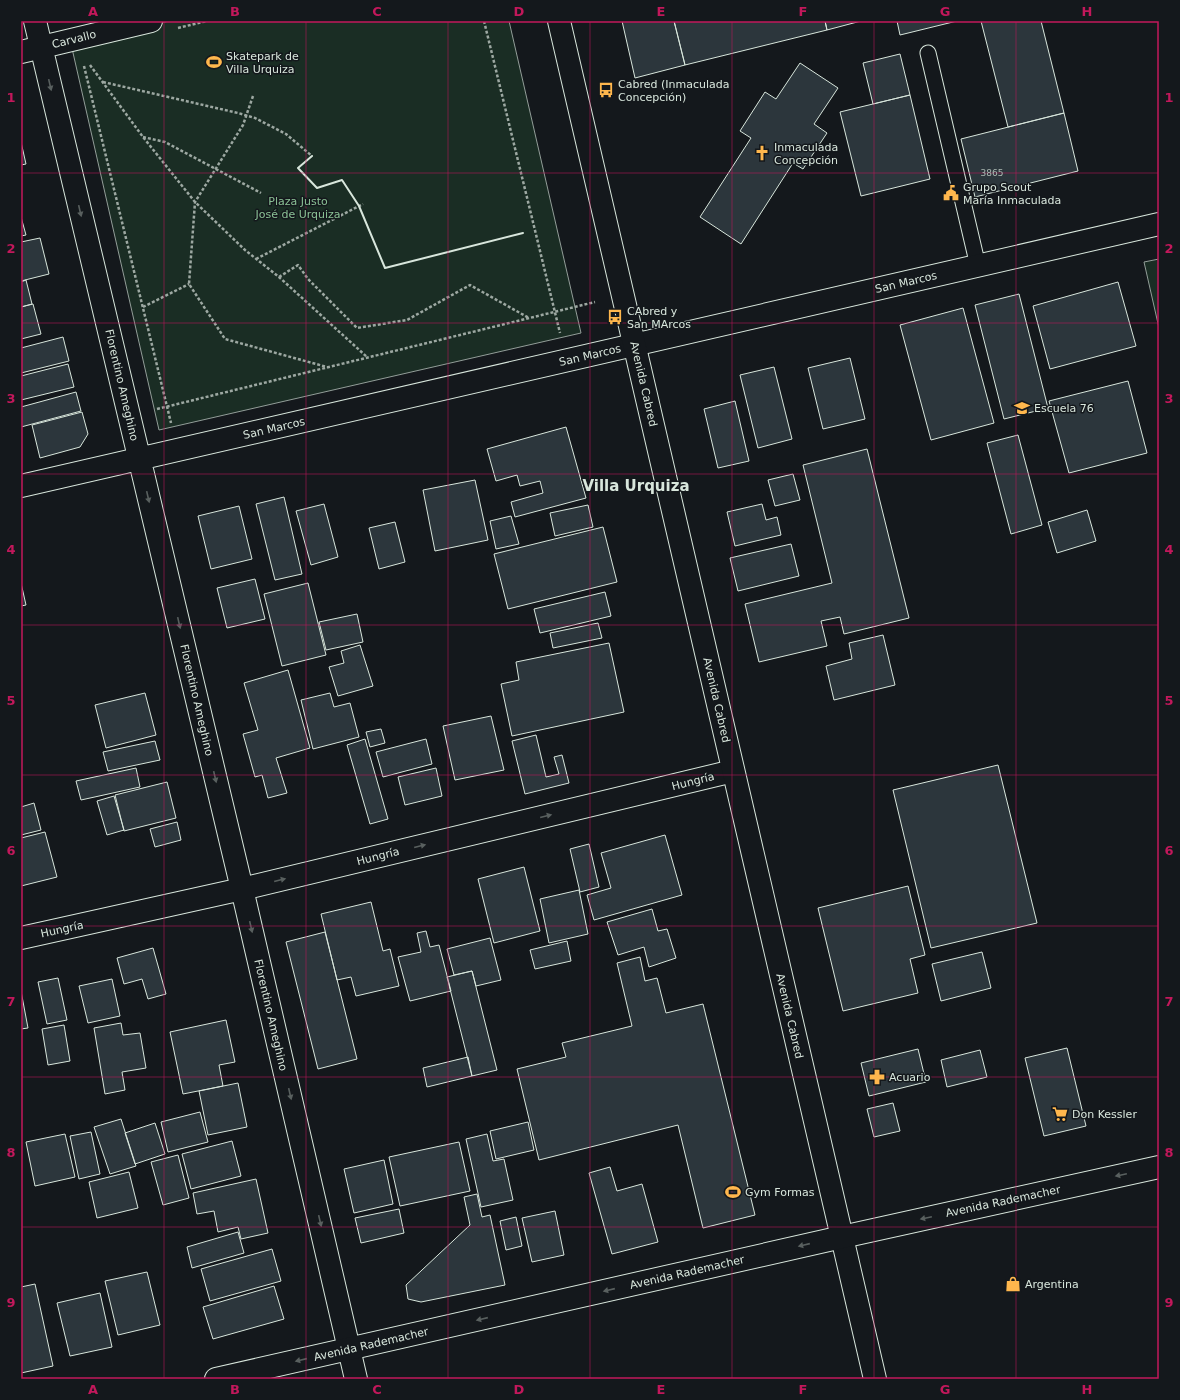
<svg xmlns="http://www.w3.org/2000/svg" width="1180" height="1400" viewBox="0 0 1180 1400" font-family="'DejaVu Sans',sans-serif">
<style>
.green{fill:#1a2d24;stroke:#939e99}
.building{fill:#2c363c;stroke:#d8e6dc}
.lines{fill:none;stroke-linecap:round;stroke-linejoin:round}
.lane-casing{stroke:#d8e6dc;stroke-width:17}
.street-casing{stroke:#d8e6dc;stroke-width:24}
.secondary-casing{stroke:#d8e6dc;stroke-width:24}
.primary-casing{stroke:#d8e6dc;stroke-width:24}
.path{stroke:#9da8a2;stroke-width:2.5;stroke-dasharray:3 2;stroke-linecap:butt}
.lane{stroke:#14181c;stroke-width:15}
.street{stroke:#14181c;stroke-width:22}
.secondary{stroke:#14181c;stroke-width:22}
.primary{stroke:#14181c;stroke-width:22}
.wall{stroke:#d8e6dc;stroke-width:2}
.oneway{fill:#59605f}
.grid{fill:none;stroke:#c2185b;stroke-width:1;stroke-opacity:0.55}
.labels{text-anchor:middle;stroke-width:3;stroke-linejoin:round;paint-order:stroke}
.number-label{font-size:9px;fill:#adbab4}
.street-label{font-size:11px;fill:#d8e6dc;stroke:#14181c}
.poi-label{font-size:11px;fill:#d8e6dc;stroke:#14181c;text-anchor:start}
.park-label{font-size:11px;fill:#8ac095;stroke:#14181c}
.district-label{font-size:15px;font-weight:bold;fill:#d8e6dc;stroke:#14181c}
.neatline{fill:none;stroke:#c2185b;stroke-width:1.5}
.grid-label{font-size:13px;text-anchor:middle;font-weight:bold;fill:#c2185b}
</style>
<rect width="100%" height="100%" fill="#14181c"/>
<path class="green" d="M169,21h340l72,312 -422,97 -88,-386z
M1159,259v69l-15,-66z"/>
<path class="building" d="M622,21h52l11,44 -50,13z
M674,21h151l2,9 -142,35z
M825,21h36l-34,9z
M897,21h60l-57,14z
M981,21h60l23,92 -56,14z
M900,54l10,41 -37,9 -10,-41z
M800,63l38,25 -24,36 13,9 -24,36 -10,-6 -52,81 -41,-27 51,-79 -11,-7 25,-39 11,7z
M910,95l20,84 -69,17 -21,-84z
M1064,113l14,58 -103,26 -14,-58z
M21,142l5,22 -5,1z
M21,217l5,18 -5,1z
M40,238l9,36 -28,7v-39z
M26,280l6,24 -11,3v-25z
M1118,282l18,64 -86,23 -17,-63z
M1019,294l29,114 -44,11 -29,-114z
M33,304l8,30 -20,5v-32z
M963,308l31,115 -63,17 -31,-115z
M63,337l6,24 -48,12v-25z
M850,358l15,61 -42,10 -15,-61z
M68,364l6,23 -53,13v-24z
M774,367l18,72 -34,9 -18,-73z
M1128,381l19,72 -78,20 -20,-72z
M76,392l5,19 -60,16v-20z
M735,401l14,60 -31,7 -14,-59z
M82,412l6,22 -8,13 -40,11 -8,-33z
M566,427l20,71 -71,19 -4,-15 32,-9 -3,-12 -20,5 -3,-11 -21,6 -9,-32z
M1018,435l24,90 -31,9 -24,-91z
M867,449l42,169 -65,16 -4,-17 -19,4 6,25 -68,16 -14,-58 87,-21 -29,-118z
M793,474l7,26 -25,6 -7,-26z
M475,480l13,60 -53,11 -12,-61z
M284,497l18,77 -27,6 -19,-76z
M324,504l14,53 -27,8 -15,-54z
M762,504l4,16 11,-3 4,18 -46,11 -8,-34z
M588,505l5,22 -38,9 -5,-23z
M239,506l13,53 -41,10 -13,-53z
M1087,510l9,31 -39,12 -9,-31z
M511,516l8,28 -23,5 -6,-28z
M395,522l10,40 -26,7 -10,-41z
M603,527l14,55 -109,27 -14,-55z
M791,544l8,32 -61,15 -8,-33z
M255,579l10,40 -38,9 -10,-40z
M21,583l5,22 -5,1z
M308,583l18,72 -44,11 -18,-72z
M605,592l6,24 -71,17 -6,-24z
M357,614l6,28 -37,8 -7,-28z
M598,623l4,15 -49,10 -3,-15z
M883,635l12,50 -61,15 -8,-34 26,-7 -3,-16z
M609,643l15,69 -112,24 -11,-52 18,-4 -3,-18z
M360,645l13,41 -35,10 -9,-29 15,-4 -3,-12z
M288,670l22,78 -34,10 11,35 -19,5 -6,-23 -7,2 -12,-43 15,-4 -14,-47z
M145,693l11,42 -50,13 -11,-43z
M330,693l4,14 16,-4 9,34 -46,12 -12,-49z
M491,716l13,54 -49,10 -12,-54z
M381,729l4,14 -15,4 -4,-15z
M536,735l10,42 13,-3 -5,-17 8,-2 7,28 -44,11 -13,-53z
M365,739l23,80 -18,5 -23,-79z
M426,739l6,25 -49,13 -7,-25z
M155,741l5,19 -52,11 -5,-19z
M998,765l39,158 -106,25 -38,-158z
M136,768l4,19 -59,13 -5,-19z
M436,768l6,28 -37,9 -7,-28z
M167,782l9,36 -52,13 -9,-36z
M114,796l10,34 -17,5 -10,-34z
M34,803l7,27 -20,5v-28z
M177,822l4,18 -26,7 -5,-18z
M45,832l12,45 -36,9v-48z
M665,835l17,60 -88,25 -7,-25 24,-7 -10,-35z
M589,844l10,43 -19,5 -10,-43z
M524,867l16,64 -46,12 -16,-64z
M908,886l17,69 -15,4 8,34 -75,18 -25,-103z
M579,890l9,44 -39,9 -9,-44z
M371,902l12,49 7,-2 9,37 -43,10 -5,-19 -14,3 -16,-66z
M652,909l6,22 9,-2 9,29 -27,9 -5,-20 -26,8 -11,-33z
M426,931l4,16 9,-2 12,46 -41,10 -12,-44 23,-5 -4,-19z
M325,932l32,127 -39,10 -32,-127z
M490,938l11,42 -25,6 -4,-15 -18,4 -7,-26z
M567,941l4,20 -36,8 -5,-19z
M153,948l13,46 -18,5 -6,-20 -18,5 -7,-26z
M982,952l9,36 -50,13 -9,-37z
M640,957l5,24 12,-3 9,35 37,-9 52,211 -52,13 -25,-103 -139,35 -22,-91 49,-12 -4,-14 70,-17 -15,-63z
M472,971l25,99 -25,6 -25,-99z
M58,978l9,42 -20,4 -9,-42z
M112,979l8,37 -32,7 -9,-37z
M21,991l7,37 -7,1z
M226,1020l9,42 -16,3 4,21 -40,8 -13,-62z
M121,1023l2,12 17,-2 6,35 -24,4 3,18 -20,4 -11,-66z
M64,1025l6,36 -22,4 -6,-36z
M1067,1048l19,78 -42,10 -19,-78z
M918,1049l8,33 -57,14 -8,-33z
M980,1050l7,27 -40,10 -6,-27z
M468,1057l4,19 -45,11 -4,-19z
M238,1083l9,44 -39,8 -9,-44z
M893,1103l7,28 -26,6 -7,-28z
M200,1112l8,30 -40,10 -7,-30z
M121,1119l15,47 -26,8 -16,-47z
M528,1122l6,28 -38,9 -6,-28z
M155,1123l10,31 -30,10 -10,-31z
M91,1132l9,42 -21,5 -9,-43z
M65,1134l10,43 -40,9 -9,-44z
M487,1134l6,27 11,-2 9,41 -32,7 -15,-68z
M232,1141l9,35 -50,13 -9,-35z
M459,1142l11,49 -70,15 -11,-49z
M178,1155l11,43 -26,7 -12,-43z
M384,1160l9,44 -39,9 -10,-44z
M610,1167l7,24 25,-7 16,58 -46,12 -23,-81z
M129,1172l9,36 -41,10 -8,-36z
M256,1179l12,54 -27,6 -3,-12 -20,5 -4,-21 -17,3 -4,-21z
M477,1194l5,23 8,-2 15,70 -84,17 -13,-3 -2,-14 64,-60 -6,-28z
M399,1209l5,24 -43,10 -6,-25z
M555,1211l9,44 -32,7 -10,-44z
M516,1217l6,29 -16,4 -6,-29z
M238,1232l6,21 -52,15 -5,-21z
M272,1249l9,32 -71,20 -9,-32z
M147,1272l13,53 -42,10 -13,-54z
M35,1284l18,82 -32,7v-86z
M274,1286l10,33 -71,20 -10,-32z
M100,1293l12,54 -42,9 -13,-53z"/>
<g class="lines">
<defs>
<path id="lane" d="M928,53l50,213"/>
<path id="street" d="M35,21l207,868 114,490
M21,52l130,-31
M21,486l1138,-262
M21,938l221,-49 491,-118"/>
<path id="secondary" d="M559,21l316,1358"/>
<path id="primary" d="M216,1379l626,-142 317,-70"/>
</defs>
<use href="#lane" class="lane-casing"/>
<use href="#street" class="street-casing"/>
<use href="#secondary" class="secondary-casing"/>
<use href="#primary" class="primary-casing"/>
<path class="path" d="M484,21l76,312
M178,28l29,-7
M90,65l53,72 52,65 50,48 34,27 88,80
M84,66l87,357
M103,82l135,31 17,5 31,16 26,22
M253,96l-10,29 -48,77 -6,82 36,55 102,28
M143,137l22,5 96,51
M256,259l107,-55
M279,277l19,-12 10,14 49,49 50,-8 63,-35 59,33
M143,307l46,-23
M157,409l438,-107"/>
<use href="#lane" class="lane"/>
<use href="#street" class="street"/>
<use href="#secondary" class="secondary"/>
<use href="#primary" class="primary"/>
<path class="wall" d="M312,156l-14,12 19,20 25,-8 17,26 26,62 138,-35"/>
</g>
<defs><path id="oneway-solid" d="M-6-.8H1V-3.2L6.5 0L1 3.2V.8H-6Z"/></defs>
<g class="oneway">
<use href="#oneway-solid" transform="translate(50 85) rotate(77)"/>
<use href="#oneway-solid" transform="translate(80 211) rotate(77)"/>
<use href="#oneway-solid" transform="translate(148 497) rotate(77)"/>
<use href="#oneway-solid" transform="translate(179 623) rotate(77)"/>
<use href="#oneway-solid" transform="translate(215 777) rotate(77)"/>
<use href="#oneway-solid" transform="translate(546 816) rotate(-14)"/>
<use href="#oneway-solid" transform="translate(420 846) rotate(-14)"/>
<use href="#oneway-solid" transform="translate(280 880) rotate(-14)"/>
<use href="#oneway-solid" transform="translate(251 927) rotate(77)"/>
<use href="#oneway-solid" transform="translate(290 1094) rotate(77)"/>
<use href="#oneway-solid" transform="translate(1121 1175) rotate(168)"/>
<use href="#oneway-solid" transform="translate(926 1218) rotate(168)"/>
<use href="#oneway-solid" transform="translate(320 1221) rotate(77)"/>
<use href="#oneway-solid" transform="translate(804 1245) rotate(167)"/>
<use href="#oneway-solid" transform="translate(609 1290) rotate(167)"/>
<use href="#oneway-solid" transform="translate(482 1319) rotate(167)"/>
<use href="#oneway-solid" transform="translate(301 1360) rotate(167)"/>
</g>
<path class="grid" d="M164,21v1358M306,21v1358M448,21v1358M590,21v1358M732,21v1358M874,21v1358M1016,21v1358M21,173h1138M21,323h1138M21,474h1138M21,625h1138M21,775h1138M21,926h1138M21,1077h1138M21,1227h1138"/>
<defs>
<symbol id="stadium-bare" viewBox="-9 -9 18 18"><path d="M0-5a6.5 5 0 1 0 0 10a6.5 5 0 1 0 0-10ZM-3.5-1.8h7v3.6h-7Z" fill="#ffb74d" stroke="#14181c" stroke-width="2.5" paint-order="stroke"/></symbol>
<symbol id="bus-bare" viewBox="-9 -9 18 18"><path d="M-5-6H5V4H4V6H2V4H-2V6H-4V4H-5ZM-3.5-4V0h7V-4ZM-3.5 1.2v1.5H-2V1.2ZM2 1.2v1.5H3.5V1.2Z" fill="#ffb74d" stroke="#14181c" stroke-width="2.5" paint-order="stroke"/></symbol>
<symbol id="church-bare" viewBox="-9 -9 18 18"><path d="M-1.2-6h2.4v3.5h3.3v2.4h-3.3V6h-2.4V-.1h-3.3v-2.4h3.3Z" fill="#ffb74d" stroke="#14181c" stroke-width="2.5" paint-order="stroke"/></symbol>
<symbol id="civic-bare" viewBox="-9 -9 18 18"><path d="M-.6-6.5H3V-4.5H.6V-3L4-1V1h2V6H-6V1h2V-1L-.6-3ZM-1.2 2.5V6h2.4V2.5Z" fill="#ffb74d" stroke="#14181c" stroke-width="2.5" paint-order="stroke"/></symbol>
<symbol id="school-bare" viewBox="-9 -9 18 18"><path d="M0-5L7-2L0 1L-7-2ZM-4 1L0 2.5L4 1V4Q0 6-4 4Z" fill="#ffb74d" stroke="#14181c" stroke-width="2.5" paint-order="stroke"/></symbol>
<symbol id="pharmacy-bare" viewBox="-9 -9 18 18"><path d="M-2-6h4v4h4v4h-4v4h-4v-4h-4v-4h4Z" fill="#ffb74d" stroke="#14181c" stroke-width="2.5" paint-order="stroke"/></symbol>
<symbol id="supermarket-bare" viewBox="-9 -9 18 18"><path d="M-6-5.5h2.5l.6 2H6L4.5 2H-2.5L-4.4-4H-6ZM-1.5 3.2a1.3 1.3 0 1 0 .1 0ZM3 3.2a1.3 1.3 0 1 0 .1 0Z" fill="#ffb74d" stroke="#14181c" stroke-width="2.5" paint-order="stroke"/></symbol>
<symbol id="shop-bare" viewBox="-9 -9 18 18"><path d="M-5-2.5h2.3a2.7 3.5 0 0 1 5.4 0H5L5.5 6h-11ZM-1.5-2.5h3a1.5 2.3 0 0 0-3 0Z" fill="#ffb74d" stroke="#14181c" stroke-width="2.5" paint-order="stroke"/></symbol>
</defs>
<g fill-rule="evenodd">
<use href="#stadium-bare" x="203" y="51" width="22" height="22"/>
<use href="#bus-bare" x="595" y="79" width="22" height="22"/>
<use href="#church-bare" x="751" y="142" width="22" height="22"/>
<use href="#civic-bare" x="940" y="182" width="22" height="22"/>
<use href="#bus-bare" x="604" y="306" width="22" height="22"/>
<use href="#school-bare" x="1011" y="397" width="22" height="22"/>
<use href="#pharmacy-bare" x="866" y="1066" width="22" height="22"/>
<use href="#supermarket-bare" x="1049" y="1103" width="22" height="22"/>
<use href="#stadium-bare" x="722" y="1181" width="22" height="22"/>
<use href="#shop-bare" x="1002" y="1273" width="22" height="22"/>
</g>
<g class="labels">
<g class="number-label">
<text x="992" y="176">3865</text>
</g>
<g class="street-label">
<text transform="translate(74 39) rotate(-14)" y="4">Carvallo</text>
<text transform="translate(906 282) rotate(-13)" y="4">San Marcos</text>
<text transform="translate(590 355) rotate(-13)" y="4">San Marcos</text>
<text transform="translate(644 384) rotate(77)" y="4">Avenida Cabred</text>
<text transform="translate(122 385) rotate(77)" y="4">Florentino Ameghino</text>
<text transform="translate(274 428) rotate(-13)" y="4">San Marcos</text>
<text transform="translate(197 700) rotate(77)" y="4">Florentino Ameghino</text>
<text transform="translate(717 700) rotate(77)" y="4">Avenida Cabred</text>
<text transform="translate(693 781) rotate(-14)" y="4">Hungría</text>
<text transform="translate(378 856) rotate(-14)" y="4">Hungría</text>
<text transform="translate(62 929) rotate(-12)" y="4">Hungría</text>
<text transform="translate(271 1015) rotate(77)" y="4">Florentino Ameghino</text>
<text transform="translate(790 1016) rotate(77)" y="4">Avenida Cabred</text>
<text transform="translate(1003 1201) rotate(-12)" y="4">Avenida Rademacher</text>
<text transform="translate(687 1272) rotate(-13)" y="4">Avenida Rademacher</text>
<text transform="translate(371 1344) rotate(-13)" y="4">Avenida Rademacher</text>
</g>
<g class="poi-label">
<text x="226" y="60">Skatepark de<tspan x="226" dy="13">Villa Urquiza</tspan></text>
<text x="618" y="88">Cabred (Inmaculada<tspan x="618" dy="13">Concepción)</tspan></text>
<text x="774" y="151">Inmaculada<tspan x="774" dy="13">Concepción</tspan></text>
<text x="963" y="191">Grupo Scout<tspan x="963" dy="13">María Inmaculada</tspan></text>
<text x="627" y="315">CAbred y<tspan x="627" dy="13">San MArcos</tspan></text>
<text x="1034" y="412">Escuela 76</text>
<text x="889" y="1081">Acuario</text>
<text x="1072" y="1118">Don Kessler</text>
<text x="745" y="1196">Gym Formas</text>
<text x="1025" y="1288">Argentina</text>
</g>
<g class="park-label">
<text x="298" y="205">Plaza Justo<tspan x="298" dy="13">José de Urquiza</tspan></text>
</g>
<g class="district-label">
<text x="636" y="491">Villa Urquiza</text>
</g>
</g>
<rect width="1180" height="1400" fill="none" stroke="#14181c" stroke-width="44"/>
<rect x="22" y="22" width="1136" height="1356" class="neatline"/>
<g class="grid-label">
<text x="93" y="16">A</text>
<text x="235" y="16">B</text>
<text x="377" y="16">C</text>
<text x="519" y="16">D</text>
<text x="661" y="16">E</text>
<text x="803" y="16">F</text>
<text x="945" y="16">G</text>
<text x="1087" y="16">H</text>
<text x="11" y="102">1</text>
<text x="1169" y="102">1</text>
<text x="11" y="253">2</text>
<text x="1169" y="253">2</text>
<text x="11" y="403">3</text>
<text x="1169" y="403">3</text>
<text x="11" y="554">4</text>
<text x="1169" y="554">4</text>
<text x="11" y="705">5</text>
<text x="1169" y="705">5</text>
<text x="11" y="855">6</text>
<text x="1169" y="855">6</text>
<text x="11" y="1006">7</text>
<text x="1169" y="1006">7</text>
<text x="11" y="1157">8</text>
<text x="1169" y="1157">8</text>
<text x="11" y="1307">9</text>
<text x="1169" y="1307">9</text>
<text x="93" y="1394">A</text>
<text x="235" y="1394">B</text>
<text x="377" y="1394">C</text>
<text x="519" y="1394">D</text>
<text x="661" y="1394">E</text>
<text x="803" y="1394">F</text>
<text x="945" y="1394">G</text>
<text x="1087" y="1394">H</text>
</g>
</svg>
